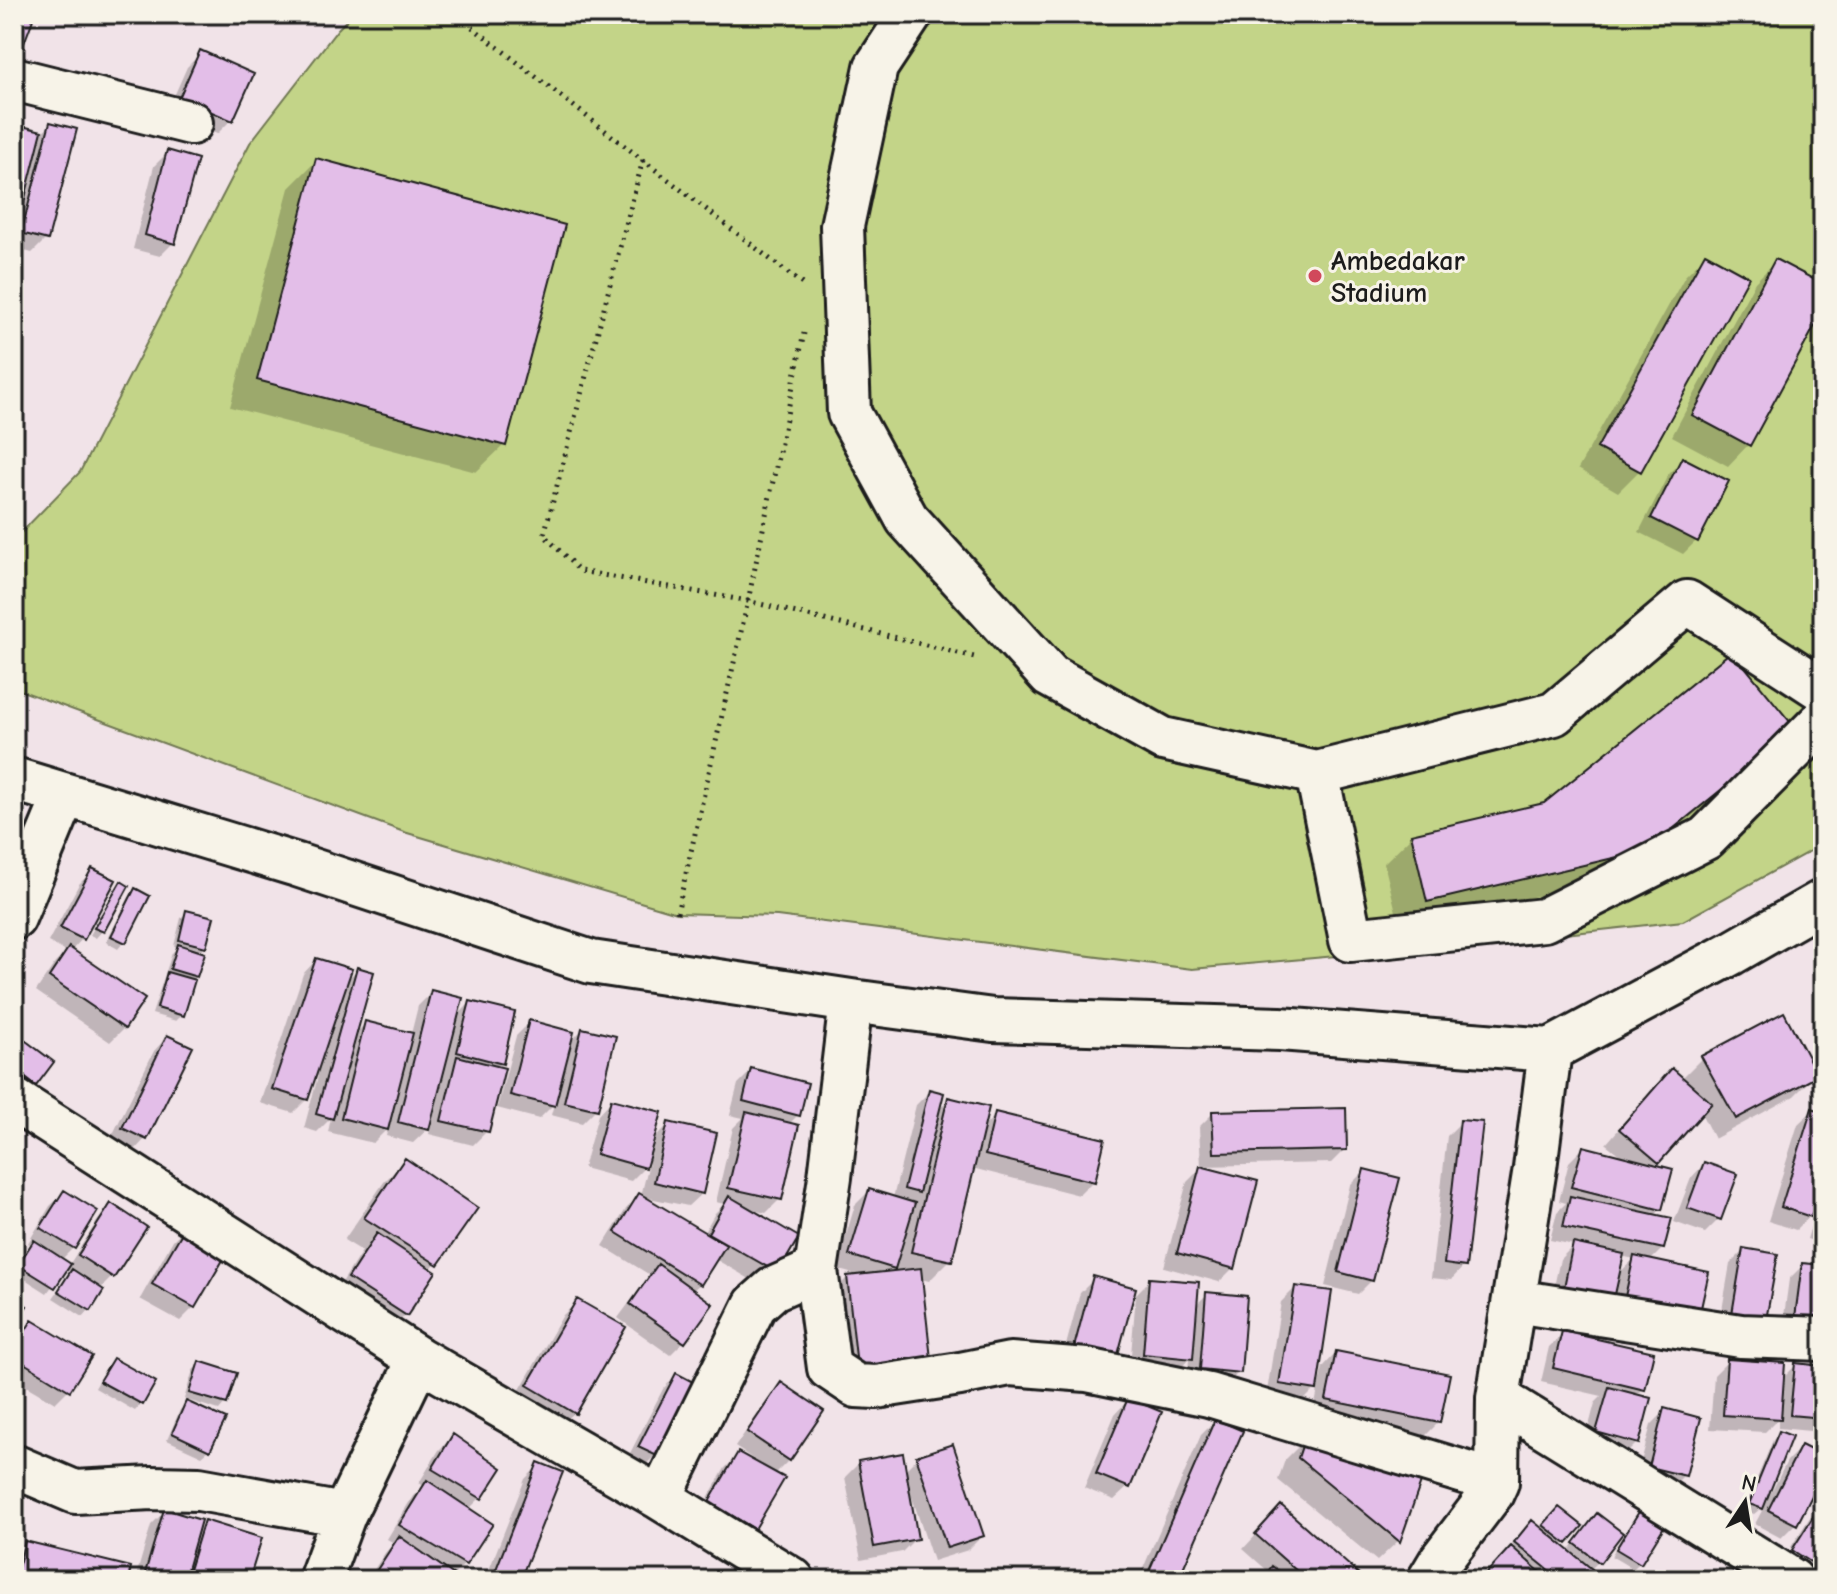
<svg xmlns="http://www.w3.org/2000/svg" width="1837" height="1594" viewBox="0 0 1837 1594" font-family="'Comic Neue',sans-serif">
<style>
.green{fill:#c3d488;stroke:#707852;stroke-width:2}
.shadow{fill:#0003;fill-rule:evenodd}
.building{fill:#e3bee8;stroke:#1c1c1c;stroke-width:2}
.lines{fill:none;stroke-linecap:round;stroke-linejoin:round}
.minor-casing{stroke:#1c1c1c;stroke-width:48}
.path{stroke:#1c1c1c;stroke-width:5;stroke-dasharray:2 6;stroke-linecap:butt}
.minor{stroke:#f7f3e8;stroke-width:42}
.poi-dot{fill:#d1495b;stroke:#f7f3e8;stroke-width:3}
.labels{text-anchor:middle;stroke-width:6;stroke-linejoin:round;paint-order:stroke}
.poi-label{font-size:28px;font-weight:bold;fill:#1c1c1c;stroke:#f7f3e8;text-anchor:start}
</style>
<rect width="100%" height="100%" fill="#f1e3e8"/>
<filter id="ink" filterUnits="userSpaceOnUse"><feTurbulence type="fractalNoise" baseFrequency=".0125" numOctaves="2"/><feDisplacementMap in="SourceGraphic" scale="16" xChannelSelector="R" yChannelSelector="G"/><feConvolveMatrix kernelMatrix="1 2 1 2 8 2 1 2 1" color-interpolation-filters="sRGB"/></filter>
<g filter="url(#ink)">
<path class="green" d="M353,14h1470v830l-140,77 -201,22 -290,26 -415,-53 -100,-3 -273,-81 -390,-144v-148l66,-68 170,-329 88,-114z"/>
<path class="shadow" d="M201,53l50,22 -20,45 -14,14 -50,-22 20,-45z
M51,124l-5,115 -14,14 -18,-5v-122l27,7z
M168,152l5,91 -13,13 -27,-7 21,-83z
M316,161l188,284 -28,27 -246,-65 59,-219z
M1706,255l-67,216 -21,21 -40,-23 107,-193z
M1776,261l47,26v20l-75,138 -20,21 -56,-30 83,-154z
M1683,460l14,80 -14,14 -44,-22 30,-59z
M1766,756l-149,121 -217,51 -16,-65 28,-27z
M14,849l22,8 -22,53z
M93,870l-11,69 -11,12 53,77 -14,14 -74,-51 19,-28 12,-11 -19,-10 31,-58z
M121,884l-19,47 -6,7 -6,-3 25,-45z
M135,891l-11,51 -6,7 -12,-7 23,-45z
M187,912l17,34 -6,7 -2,23 -5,5 -9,34 -6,6 -24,-7 20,-61 6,-6 -4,-1 7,-28z
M316,960l30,21 12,-12 -3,65 11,-11 45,11 7,-28 14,-14 23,26 15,-15 31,60 -6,5 -8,63 -14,14 -44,-11 2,-8 -18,17 -27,-7 2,-8 -15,15 -45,-11 3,-14 -14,14 -13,-4 14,-52 -3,-1 -8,24 -14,14 -33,-10 43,-129z
M530,1022l39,21 13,-13 14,79 -14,14 -31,-8 3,-11 -15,15 -42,-11 19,-72z
M14,1035l21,50 -7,6 -14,-11z
M167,1037l-22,102 -13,14 -23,-11 45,-91z
M1702,1058l113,17 -21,21 -80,43 -13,-26 -48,53 8,43 -7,7 9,32 -13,13 45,64 -146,-15 11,-51 14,-14 -24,-5 7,-28 9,-9 -7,-2 10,-39 14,-14 42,11 -19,-15 52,-60 23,-5zM1621,1256l13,3 -17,16z
M752,1070l46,45 -9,9 -9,75 -14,14 -17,-4 47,28 -34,49 -47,-27 -15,25 -8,7 -9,51 -13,13 -52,-37 32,-43 -47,-29 23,-37 14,-14 1,1 8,-33 -18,18 -48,-13 15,-53 13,-14 41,40 17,-17 33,69 -14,13 -44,-9 59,37 12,-21 9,-9 -8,-2 17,-74 10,-10 -13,-3 8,-31z
M930,1091l8,19 11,-10 33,28 14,-13 97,66 -14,14 -107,-27 -22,92 -21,21 -8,-2 8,79 -93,28 -9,-88 21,-21 12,-1 -24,-7 19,-64 14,-14 24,7 23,-93z
M1812,1111l11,3v130l-16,-5 16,-51 -4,-1 -9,29 -14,14 -28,-9 30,-97z
M1213,1113l132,36 -14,14 -130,3 -2,-39z
M1461,1122l3,144 -13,14 -20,-2 16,-142z
M405,1161l31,102 -7,7 -24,45 -13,13 -56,-36 26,-41 -18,-11 40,-58z
M1704,1164l15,55 -14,14 -31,-11 17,-44z
M1201,1168l32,100 -14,14 -55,-15 23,-85z
M1364,1171l8,109 -14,14 -33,-8 25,-101z
M64,1193l9,55 -12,12 8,5 29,-45 14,-14v71l-12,12 2,1 -13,20 -6,7 -30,-19 18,-25 -6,-4 -18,24 -33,-21 18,-27 -4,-2 22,-37z
M187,1226l40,23 -33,58 -14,14 -40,-22 33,-59z
M1744,1250l32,5 -59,84 13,-75z
M1803,1265l20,2v77l-42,-6 8,-59z
M1094,1279l40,11 -73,74 19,-71z
M1150,1280l45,26 12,-12 32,78 -14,14 -38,-3 2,-24 -12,13 -47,-5 6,-73z
M1295,1288l21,95 3,1 4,-17 13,-14 103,69 -14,14 -112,-22 6,-29 -18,18 -35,-5 15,-96z
M577,1302l-3,111 -14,13 -46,-26 49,-85z
M32,1322l37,67 -14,14 -41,-24v-36z
M1563,1333l80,56 -7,7 1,47 -14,14 -39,-12 11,-42 7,-7 -61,-14 8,-35z
M113,1361l40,22 -12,21 -6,7 -40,-23 12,-21z
M1728,1361l54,18 14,-14 27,3v62l-2,2 -43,-4v-9l-13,13 -55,-3 4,-54z
M200,1364l25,39 -6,7 -35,-11 9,-29z
M676,1375l-21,80 -13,14 -16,-8 37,-72z
M782,1385l7,75 -15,15 -20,53 -14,14 -43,-25 28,-49 14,-13 14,8 2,-3 -20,-13 33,-48z
M1128,1400v87l-14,13 -30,-12 31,-74z
M187,1404l22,46 -7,6 -35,-16 13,-30z
M1665,1411l19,64 -14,14 -34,-9 15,-55z
M1215,1421l-39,159h-38l63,-145z
M1780,1433l-16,67 3,1 20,-40 14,-14 22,12v10l-28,55 -14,14 -26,-14 10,-19 -11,9 -10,-4 29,-70z
M453,1436l27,62 -12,12 -3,54 -13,12 6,4h-91l18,-27 9,-10 -7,-4 26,-43 11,-10 -5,-3 20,-33z
M1306,1439l119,27 -27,75 -21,20 -99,-81 7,-20z
M917,1458l65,78 -14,14 -35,11 -22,-67 -3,1 8,43 -14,14 -41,8 -16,-83 14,-14 45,8z
M539,1465l-22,115h-32l40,-101z
M1823,1503v65l-32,-21 21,-33z
M165,1511l31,20 9,-9 42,58h-112l16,-55z
M1640,1512v50l-7,7 -22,-13 23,-38z
M1553,1516l27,10 -18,21 6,5 23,-30 7,40 -8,8 9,10h-117l37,-44 22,-7z
M1268,1522l83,58h-90l8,-8 -26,-23z
M26,1543l100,37h-112v-25z
M1789,1550l34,22v8h-19l-24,-16z"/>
<path class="building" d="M14,14h21l-14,37 -7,-2z
M200,50l54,24 -21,47 -54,-23z
M50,122l27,7 -29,111 -27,-7z
M14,124l28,7 -25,98 -3,-1z
M167,150l31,9 -23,85 -30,-9z
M316,158l249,67 -59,221 -249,-66z
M1705,253l44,24 -108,195 -44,-24z
M1775,259l48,25v27l-73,135 -58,-31z
M14,384l9,4 -9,22z
M1682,457l47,24 -31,61 -47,-24z
M1732,651l64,78 -149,121 -220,52 -16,-68 133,-31z
M92,868l24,12 -32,60 -24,-12z
M121,881l8,5 -25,46 -10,-4z
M135,888l15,8 -24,47 -15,-7z
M186,910l28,7 -8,30 -27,-7z
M178,944l27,9 -8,24 -27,-8z
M69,947l76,52 -20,30 -76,-52z
M316,958l36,11 -44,131 -36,-11z
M357,967l17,5 -41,147 -17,-5z
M167,972l28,8 -11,36 -27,-8z
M431,990l32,8 -34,132 -31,-8z
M470,1001l45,11 -12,52 -46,-12z
M1784,1012l34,64 -82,43 -35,-63z
M529,1020l45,12 -19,74 -45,-11z
M365,1021l48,12 -25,97 -47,-12z
M582,1028l34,8 -18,74 -34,-8z
M14,1032l40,30 -18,24 -22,-17z
M167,1035l26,12 -46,93 -25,-12z
M457,1056l48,12 -16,64 -48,-11z
M751,1068l57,15 -8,33 -57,-15z
M1672,1068l40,35 -53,60 -40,-34z
M929,1089l15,4 -25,100 -15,-4z
M948,1097l41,10 -37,154 -41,-9z
M611,1099l51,13 -16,56 -50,-14z
M1346,1108l1,42 -133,3 -2,-42z
M1812,1108l11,4v69l-12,36 -30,-10z
M746,1112l53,13 -17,75 -54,-12z
M995,1112l110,27 -10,43 -110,-27z
M1460,1120l23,2 -17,145 -22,-3z
M668,1122l49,11 -14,61 -49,-12z
M1583,1146l90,23 -11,41 -91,-23z
M405,1158l73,50 -40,57 -74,-47z
M1704,1162l34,12 -17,46 -34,-12z
M1200,1166l58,15 -23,88 -58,-16z
M1364,1169l36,9 -27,103 -35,-9z
M869,1189l46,14 -20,66 -46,-14z
M64,1190l34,21 -23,38 -35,-21z
M639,1193l87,52 -25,40 -86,-53z
M729,1196l70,41 -21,36 -70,-40z
M1570,1196l102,22 -8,31 -101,-22z
M111,1203l36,24 -33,51 -36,-23z
M187,1224l43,24 -35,60 -43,-24z
M377,1233l59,39 -29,44 -59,-38z
M34,1240l37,24 -16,24 -37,-23z
M1573,1243l51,11 -12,54 -50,-11z
M1743,1248l35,6 -14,77 -34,-5z
M1634,1256l75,16 -12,54 -75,-16z
M1802,1263l21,2v64l-29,-4z
M658,1264l55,40 -28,39 -55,-39z
M921,1268l10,91 -74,7 -10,-90z
M72,1269l32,21 -13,21 -33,-20z
M1093,1276l43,12 -20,74 -43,-11z
M1149,1278l50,4 -6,77 -50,-5z
M1295,1286l37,5 -15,99 -38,-6z
M1206,1292l41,4 -6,77 -41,-4z
M14,1296l13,10 -13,18z
M577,1299l49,28 -50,87 -49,-29z
M32,1320l60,36 -22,35 -56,-34v-8z
M1562,1331l92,21 -9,38 -92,-22z
M1336,1351l114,23 -10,49 -114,-23z
M113,1358l43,24 -13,23 -44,-24z
M1727,1359l58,4 -4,56 -58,-4z
M199,1361l38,12 -10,31 -38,-11z
M1795,1363l28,3v52l-33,-3z
M676,1373l19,10 -38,73 -19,-9z
M781,1382l43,29 -34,50 -43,-29z
M1609,1387l42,11 -12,46 -43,-12z
M1128,1398l34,14 -32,76 -34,-14z
M186,1401l40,18 -16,32 -38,-18z
M1664,1408l37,10 -15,58 -37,-9z
M1215,1419l28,12 -65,149h-33z
M1779,1431l13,5 -29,73 -14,-5z
M453,1434l49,34 -20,31 -50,-30z
M1305,1437l122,28 -27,77 -102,-84z
M953,1444l31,92 -37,12 -31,-92z
M1801,1445l22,11v18l-26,51 -29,-15z
M738,1452l47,26 -30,51 -46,-27z
M903,1453l15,86 -44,8 -16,-86z
M538,1462l25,10 -43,108h-5l-20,-8z
M427,1480l66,44 -27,41 -67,-40z
M1823,1501v69l-31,-20z
M1281,1505l78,69 -5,6h-47l-52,-46z
M1559,1507l24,19 -16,18 -24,-19z
M164,1509l37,11 -17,60h-41z
M1640,1510l25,15 -24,39 -25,-15z
M1597,1513l26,20 -23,30 -26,-20z
M204,1520l58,18 -13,42h-63z
M1532,1520l71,58 -2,2h-40l-47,-38z
M399,1536l62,44 -90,-1z
M25,1541l106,26 -3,13h-113z
M1511,1546l38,34h-69z
M1272,1566l19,14h-29z
M1739,1571l12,9h-20z
M1653,1572l10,8h-17z"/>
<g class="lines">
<defs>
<path id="minor" d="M911,14l-35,53 -34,159 7,187 58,106 143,157 113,63 154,34 237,-59 133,-112 136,88
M14,79l177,44
M1317,773l34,167 193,-20 162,-82 117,-118
M14,779l283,86 294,97 260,39 142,19 287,9 270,21 182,-97 91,-52
M14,918l51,-123
M851,1001l-21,176 -14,93 13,98 27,18 20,1 84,-13 50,-10 77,6 122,25 288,87
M14,1100l405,259 241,139 133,82
M1515,1301l226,35 82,3
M1498,1398l294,182
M14,1466l61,26 77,-4 47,1 145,26
M660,1498l95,-193 18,-16 43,-19
M320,1580l24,-65 75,-156
M1429,1580l12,-20 51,-67 5,-11 1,-84 37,-230 15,-118"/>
</defs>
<use href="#minor" class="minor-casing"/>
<path class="path" d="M472,27l334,260
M643,160l-99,375 36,36 168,30 230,57
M677,913l71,-312 56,-268"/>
<use href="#minor" class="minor"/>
</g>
</g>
<circle class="poi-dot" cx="1315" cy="276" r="8"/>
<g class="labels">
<g class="poi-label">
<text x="1331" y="270">Ambedakar<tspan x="1331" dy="32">Stadium</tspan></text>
</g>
</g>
<rect width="1837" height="1594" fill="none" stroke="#f7f3e8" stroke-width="48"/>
<rect x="24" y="24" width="1789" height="1546" fill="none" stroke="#1c1c1c" stroke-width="3" filter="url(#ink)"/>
<g transform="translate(1745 1502) rotate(12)" stroke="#f7f3e8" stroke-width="6" paint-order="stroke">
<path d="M0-6L14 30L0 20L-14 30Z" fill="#1c1c1c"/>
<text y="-12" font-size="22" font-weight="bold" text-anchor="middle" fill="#1c1c1c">N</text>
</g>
</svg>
